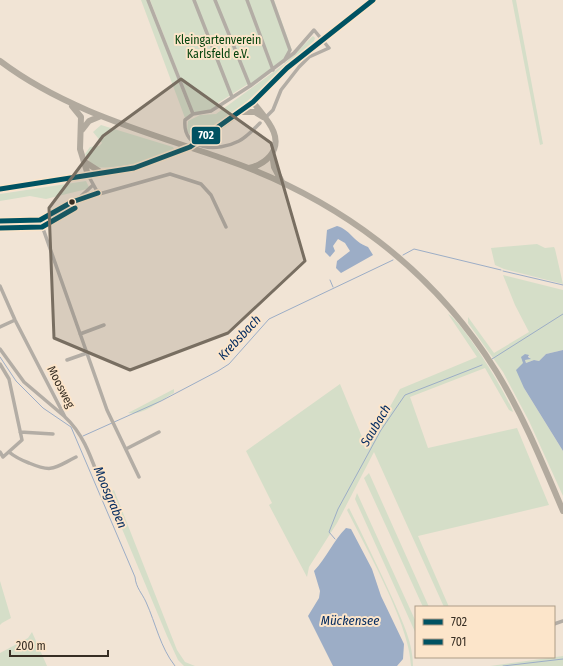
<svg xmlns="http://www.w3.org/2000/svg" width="563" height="666" viewBox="0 0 563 666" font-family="'Fira Sans Condensed',sans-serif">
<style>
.green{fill:#d5dec8}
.water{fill:#9cadc6}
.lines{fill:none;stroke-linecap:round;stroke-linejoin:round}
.stream{stroke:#9cadc6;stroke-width:1}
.street{stroke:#b3ada5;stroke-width:3.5}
.secondary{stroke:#b3aca2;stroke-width:5}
.highway{stroke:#b2aa9e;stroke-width:6}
.secondary-bridge{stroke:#b3aca2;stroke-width:5}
.bus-1-casing{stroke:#fce5ca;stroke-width:8}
.bus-2-casing{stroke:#fce5ca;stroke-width:8}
.bus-1{stroke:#005262;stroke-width:5}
.bus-2{stroke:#005262;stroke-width:5}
.marked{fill:#786e61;fill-opacity:0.2;stroke:#786e61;stroke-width:3;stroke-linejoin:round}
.bus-dot{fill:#372e23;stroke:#fce5ca;stroke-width:1.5}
.labels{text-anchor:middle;stroke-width:4;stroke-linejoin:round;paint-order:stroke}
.park-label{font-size:12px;fill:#06440e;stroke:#fce5ca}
.street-label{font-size:12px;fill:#372e23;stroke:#fce5ca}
.water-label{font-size:13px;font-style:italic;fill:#062d61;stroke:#fce5ca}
.line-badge{stroke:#fce5ca;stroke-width:1.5}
.badge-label{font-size:11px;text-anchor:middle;font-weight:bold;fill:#fff}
</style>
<rect width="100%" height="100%" fill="#f1e4d5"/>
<path class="green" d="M141,0h6l44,114 -6,4z
M150,0h124l18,50 -9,11 -34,25 -1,-2 -30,19 1,3 -8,4 -17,3z
M512,0h4l27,144 -3,1z
M313,36l2,2 -1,3 -80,72 -33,24h-9l-5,-6 1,-10 12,-6 16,-1 67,-49z
M101,125l72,22 1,2c-10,12 -65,21 -81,18l-8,-13 5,-7 9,-1 3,-3 -9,-11z
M86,181l3,6 -2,2 -41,10 -16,-3 -30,5v-7z
M537,244l8,4 9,-1 1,2 8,35 -59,-15 -9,-4 -4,-17z
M503,275l60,15v60l-17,4 -7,7 -5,-1 -8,3 -1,-3 5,-1 -1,-3 -4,-2 -1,34 39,63v45l-34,-75 -26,-49 -35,-49v-6l26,36 35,-21 -14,-27z
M448,314c14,7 60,81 65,98l-4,-2 -24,-42 -75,29 18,51 89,-20 32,77 -131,31 31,71h-5l-70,-155 -37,71 -28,44 -2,10 -38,-72 3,-2 -26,-52 94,-67 22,53 17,-11 21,-37 77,-32z
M174,389v4c-14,7 -30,23 -46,20z
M369,473l60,134h-6l-59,-129z
M114,490l63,160 8,12 10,4h-11l-6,-6 -11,-24 -60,-143z
M357,493l59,129v12l-61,-135z
M349,508c16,32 31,63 45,94 9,21 19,41 19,64h-2c-1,-41 -45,-118 -64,-156z
M0,581l11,37 -9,5 -2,2z
M32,632l15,34h-47v-13l28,-15z
M563,656v10h-73z"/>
<path class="water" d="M337,226c14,4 15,15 31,21l5,8 -32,18 -5,-5 1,-7 13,-10 -5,-8 -7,-4 -5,7 2,5 -5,6 -5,-5 2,-22z
M563,350v101l-39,-63 -8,-18 7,-7 -2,-6 4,-3 4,1 -1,2 3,2 -6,1 1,3 8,-3 5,1 7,-7z
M346,528l5,1 21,40 9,27 23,48 -1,15 -6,7h-64l-25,-50 11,-18 1,-7 -6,-20c13,-14 19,-30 32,-43z"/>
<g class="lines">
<path class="stream" d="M403,255l11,-6 87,21
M503,271l60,14
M330,280l3,7
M0,357l16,24 27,27 28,19 64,150c1,11 7,16 11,25 10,22 14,45 29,64
M492,359l71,-45
M83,436l78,-35 57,-30 11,-7 40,-45 124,-59
M335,539l-6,-7 9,-23 43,-79 24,-35 77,-30
M503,666l60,-7"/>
<path class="street" d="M148,0l45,114
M194,0l38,97
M215,0l35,86
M247,0l26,70
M272,0l18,50 -6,11
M260,123c-6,6 -13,14 -21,18 -21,11 -57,10 -54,-21l8,-6 18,-3 39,-25 44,-33 20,-23 15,18 -20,9 -10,10 -18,23 -8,20 -6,6
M88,175l10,18
M78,199l15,-14
M40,220l67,190 32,67
M0,221l40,-1 38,-20 92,-26 31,10 10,11 15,32
M0,286l15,34 50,97c22,20 29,51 40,77
M0,327l15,-7
M80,334l24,-9
M0,349l24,33 40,34
M67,360l20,-7
M0,364l9,15 13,61 -19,17 -3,-5
M20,432l33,2
M126,449l33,-17
M9,452c6,5 12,8 20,11 24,10 25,5 47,-6
M554,624l9,-3"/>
<path class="secondary" d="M199,142l34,-24 20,-16 34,-34 86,-68
M0,189l134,-21 48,-17"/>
<path class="highway" d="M0,61c66,50 147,71 224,98 113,39 209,110 272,212 27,44 47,93 67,140
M72,106l9,11 -1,32 8,26
M241,112h14l8,5
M82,130l7,-9 12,-5
M272,154l2,13 8,15
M85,162l17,11
M249,168c9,-2 15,-5 21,-12 16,-19 -6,-39 -17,-54"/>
<path class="secondary-bridge" d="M182,151l17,-9"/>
<defs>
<path id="bus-1" d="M0,189l134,-21 56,-21 63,-45 34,-34 86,-68
M0,221l40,-1 32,-18 26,-9"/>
<path id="bus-2" d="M0,228l42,-1 33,-19"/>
</defs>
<use href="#bus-1" class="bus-1-casing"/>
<use href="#bus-2" class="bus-2-casing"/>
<use href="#bus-1" class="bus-1"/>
<use href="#bus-2" class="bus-2"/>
</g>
<path class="marked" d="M181,79l90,64 34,118 -77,72 -98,37 -76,-32 -5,-130 54,-72z"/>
<circle class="bus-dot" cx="72" cy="202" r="3.5"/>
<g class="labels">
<g class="park-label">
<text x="218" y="44">Kleingartenverein<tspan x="218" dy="14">Karlsfeld e.V.</tspan></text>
</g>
<g class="street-label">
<text transform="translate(61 387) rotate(63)" y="4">Moosweg</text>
</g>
<g class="water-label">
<text transform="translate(239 337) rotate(-47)" y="5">Krebsbach</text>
<text transform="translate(375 425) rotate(-59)" y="5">Saubach</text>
<text transform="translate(111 497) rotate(67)" y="5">Moosgraben</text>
<text x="350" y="625">Mückensee</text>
</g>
</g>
<rect class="line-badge" x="191" y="126" width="30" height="19" rx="4" fill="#005262"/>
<g class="badge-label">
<text x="206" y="139">702</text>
</g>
<rect x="415" y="606" width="140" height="52" fill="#fce5ca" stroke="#ad9c87"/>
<rect x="423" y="619" width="20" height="6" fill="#005262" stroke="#ad9c87"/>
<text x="451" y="626" font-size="12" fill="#372e23">702</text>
<rect x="423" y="639" width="20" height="6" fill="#005262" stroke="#ad9c87"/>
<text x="451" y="646" font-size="12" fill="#372e23">701</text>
<path d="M10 650v6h98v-6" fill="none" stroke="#372e23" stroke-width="2"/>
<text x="16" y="650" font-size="12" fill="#372e23" stroke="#fce5ca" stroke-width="3" paint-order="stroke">200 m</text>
</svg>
